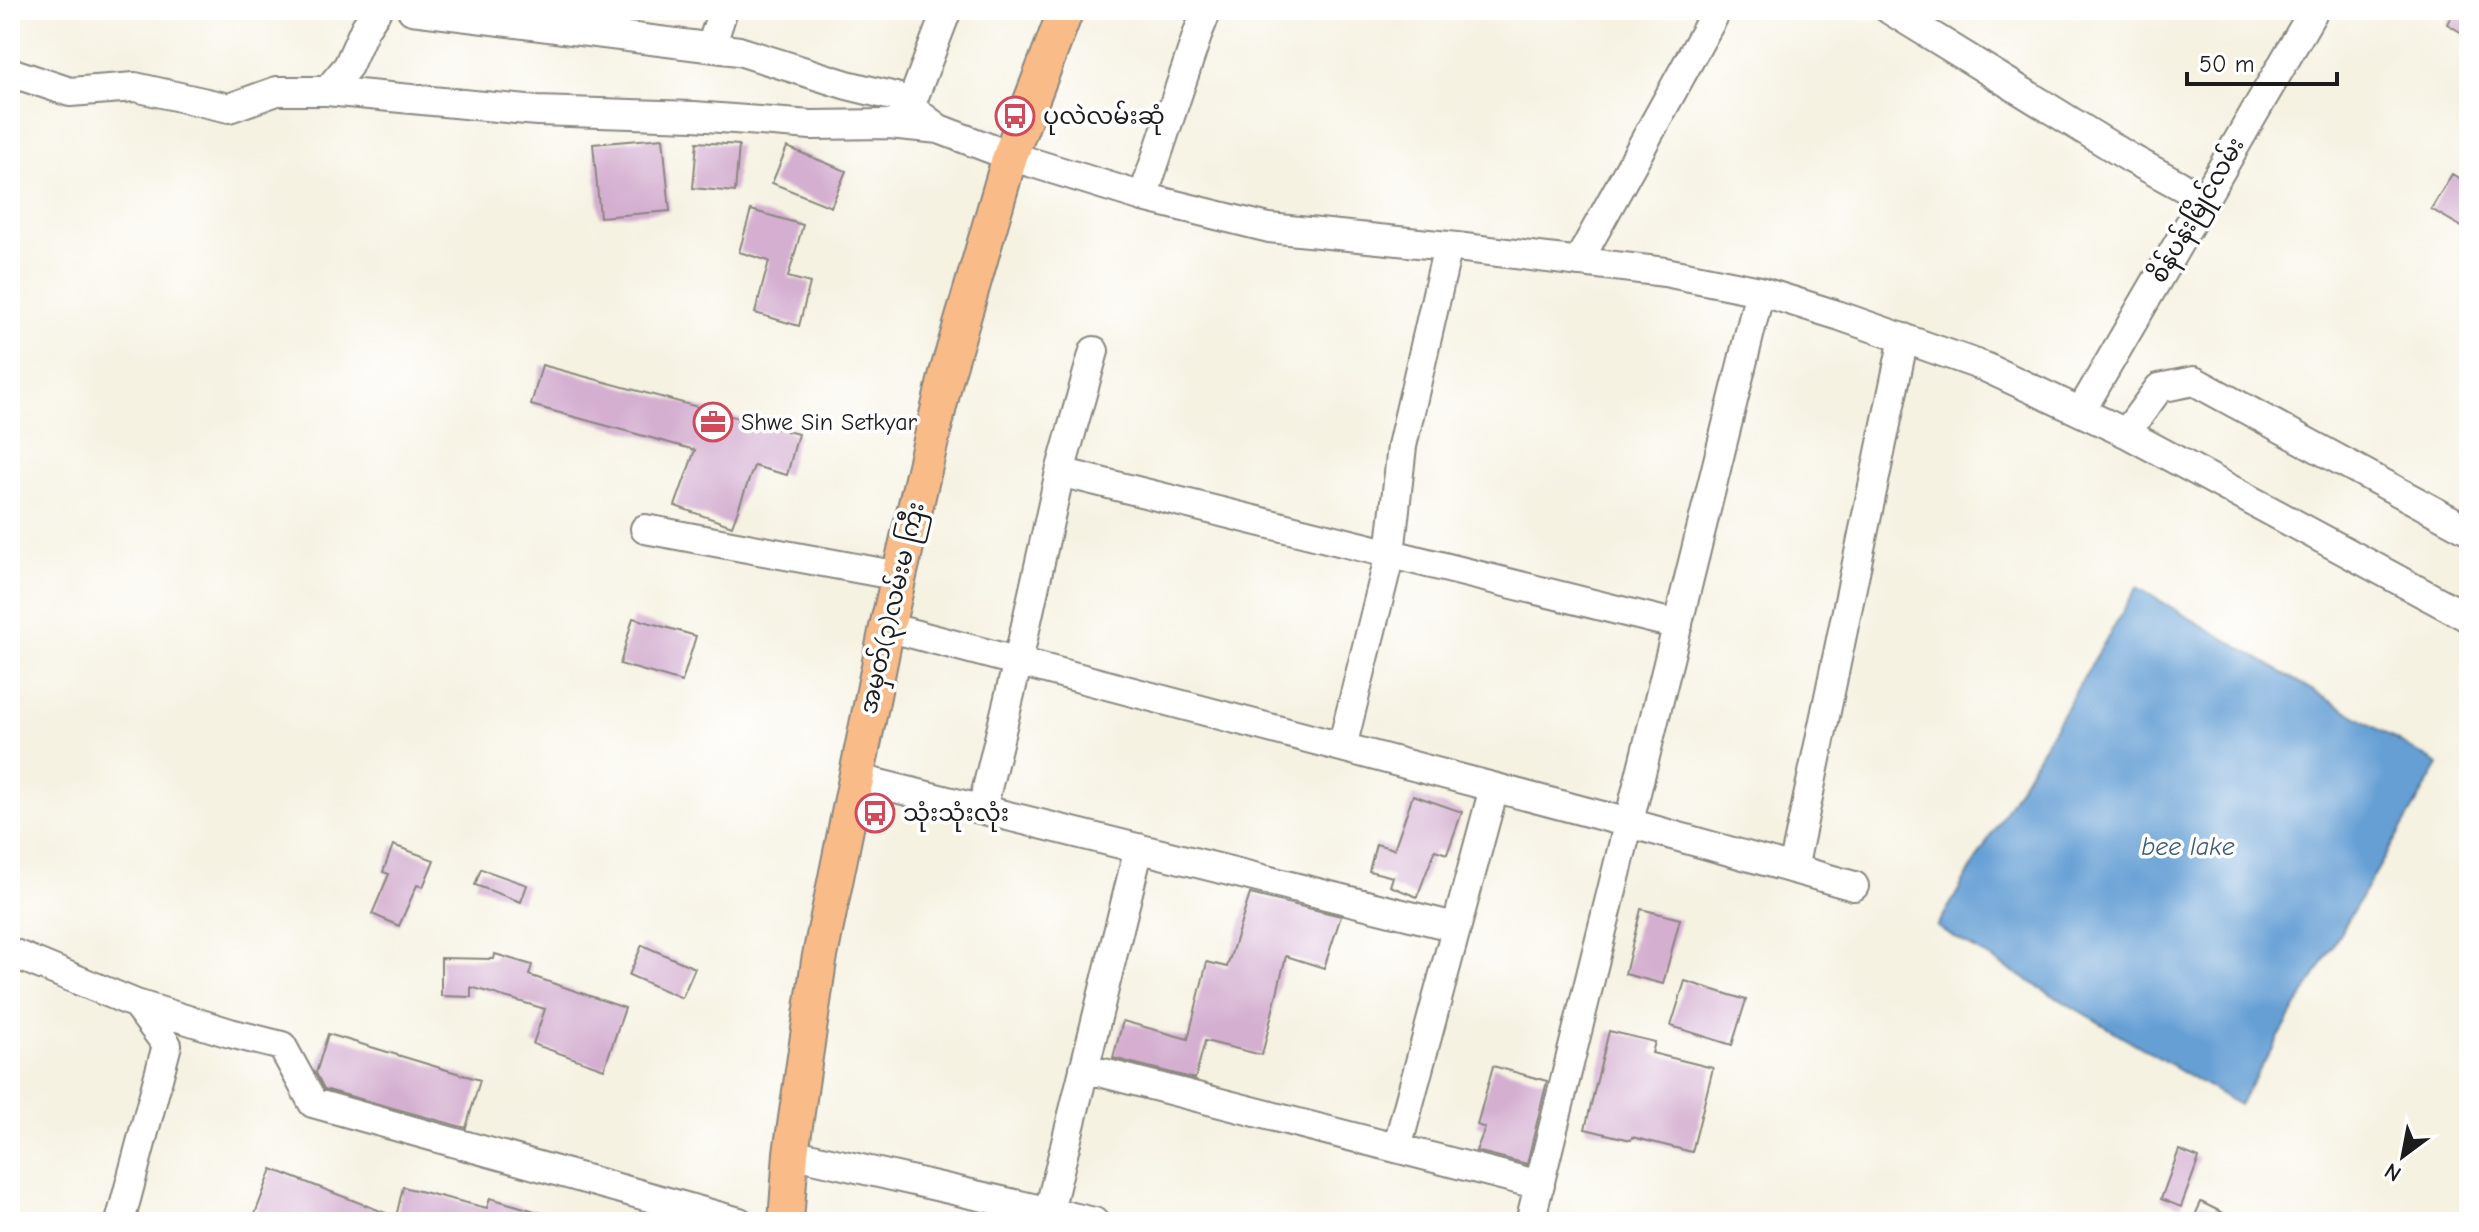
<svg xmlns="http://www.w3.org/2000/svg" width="2479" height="1232" viewBox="0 0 2479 1232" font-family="'Comic Neue','Noto Sans Myanmar',sans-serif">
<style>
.water{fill:#659fd4;stroke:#405e78;stroke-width:2}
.building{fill:#d4afd0}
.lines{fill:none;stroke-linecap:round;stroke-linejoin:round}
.minor-casing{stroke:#89877f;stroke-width:32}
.major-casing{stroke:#89877f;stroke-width:38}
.minor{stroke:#fff;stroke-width:28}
.major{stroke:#f9bc89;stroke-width:34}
.labels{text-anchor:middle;stroke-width:7;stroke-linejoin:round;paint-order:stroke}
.poi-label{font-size:24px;fill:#1c1c1c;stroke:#fff;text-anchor:start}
.street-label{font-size:24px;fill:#1c1c1c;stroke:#fff}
.water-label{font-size:26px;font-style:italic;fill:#405e78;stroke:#fff}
</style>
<rect width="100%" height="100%" fill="#fff"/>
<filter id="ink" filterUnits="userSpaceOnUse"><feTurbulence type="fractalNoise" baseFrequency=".0125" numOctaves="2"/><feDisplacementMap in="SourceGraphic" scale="16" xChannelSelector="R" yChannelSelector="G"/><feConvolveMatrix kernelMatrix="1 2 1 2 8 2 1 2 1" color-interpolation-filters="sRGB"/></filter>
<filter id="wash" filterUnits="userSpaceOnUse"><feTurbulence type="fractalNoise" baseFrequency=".006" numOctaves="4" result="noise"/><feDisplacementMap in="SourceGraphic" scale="32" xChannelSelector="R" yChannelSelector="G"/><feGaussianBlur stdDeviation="1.8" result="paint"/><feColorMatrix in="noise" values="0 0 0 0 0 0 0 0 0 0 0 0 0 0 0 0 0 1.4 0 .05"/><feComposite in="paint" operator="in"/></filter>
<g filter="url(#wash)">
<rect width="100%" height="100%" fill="#f6f2e2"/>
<path class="water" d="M2137,587l302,178 -200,340 -302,-178z"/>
<g id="blocks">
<path class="building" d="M2455,10h14v27l-22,-13z
M663,138l7,73 -70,6 -7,-73z
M697,142l42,3 -4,47 -42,-4z
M787,147l59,24 -15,36 -59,-24z
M2452,174l17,10v47l-38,-22z
M751,210l52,15 -15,52 22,6 -11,43 -44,-13 14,-52 -30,-9z
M542,365l256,69 -11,41 -33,-9 -22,60 -57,-20 20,-56 -164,-45z
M633,618l63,18 -14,46 -62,-18z
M1413,795l49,17 -15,42 -12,-4 -18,47 -27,-11 3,-9 -24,-6 7,-27 18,5z
M393,845l41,15 -11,27 -6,-2 -18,41 -27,-12 17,-40 -6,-2z
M481,869l46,16 -6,17 -46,-17z
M1250,894l91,22 -17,52 -38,-12 -24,99 -57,-14 -10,38 -82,-21 10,-37 65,18 19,-77 20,5z
M1641,909l39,10 -17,65 -38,-10z
M642,945l53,23 -13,30 -53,-23z
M495,954l37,11 -3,10 96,33 -21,61 -71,-25 12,-35 -74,-22v10l-30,-1v-38l53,1z
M1685,981l61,19 -14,45 -61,-19z
M1609,1031l46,11 -3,11 61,15 -21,84 -60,-15 -1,3 -46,-11z
M328,1034l152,46 -14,48 -142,-39 -8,-16z
M1493,1066l54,15 -20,83 -51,-13 9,-23 -8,-3z
M2179,1150l20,8 -18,49 -20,-8z
M272,1169l124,48 7,-30 84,21 3,-10 69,20 -1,4h-306z
M2201,1202l40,20h-49z"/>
</g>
</g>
<g filter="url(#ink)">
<use href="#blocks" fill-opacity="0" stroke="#89877f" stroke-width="2"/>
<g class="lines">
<defs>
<path id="minor" d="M412,10l327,41 108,34 49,12 43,32
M1890,10l240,148 73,40
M711,47l12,-37
M10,72l60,20 65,-5 94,21 48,-17h50l210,20 157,5 117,9 78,-1 50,5 71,27 133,41 126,31 179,18 217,26 95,19 80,25 145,51 141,66 343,185
M327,91l21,-25 17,-38 12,-18
M910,107l37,-97
M1143,197l56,-167 8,-20
M1578,262l139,-252
M2081,411l233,-401
M2126,433l33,-45 35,-7 275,149
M1060,472l618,153
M645,529l254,47
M887,627l742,196 225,63
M1342,747l48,-193 12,-108 46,-200
M855,778l600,149
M982,809l36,-148 42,-189 34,-121
M1793,869l111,-531
M10,952l126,52 94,29 52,13 31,57 426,119
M1084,1068l456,117
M1397,1148l97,-360
M791,1153l303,69
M1049,1211l90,-363
M120,1222l47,-177 -31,-41
M1530,1222l230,-931"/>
<path id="major" d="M786,1222l5,-69 28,-192 68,-334 59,-250 64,-221 56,-146"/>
</defs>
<use href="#minor" class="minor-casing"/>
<use href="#major" class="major-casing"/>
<use href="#minor" class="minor"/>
<use href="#major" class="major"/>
</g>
</g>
<defs>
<symbol id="bus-ring" viewBox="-11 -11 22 22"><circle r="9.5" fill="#fff" stroke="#d1495b" stroke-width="1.5"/><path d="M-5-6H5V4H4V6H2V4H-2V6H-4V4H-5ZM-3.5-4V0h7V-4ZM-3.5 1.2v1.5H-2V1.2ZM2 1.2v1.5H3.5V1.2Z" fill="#d1495b"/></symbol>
<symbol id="office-ring" viewBox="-11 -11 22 22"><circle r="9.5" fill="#fff" stroke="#d1495b" stroke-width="1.5"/><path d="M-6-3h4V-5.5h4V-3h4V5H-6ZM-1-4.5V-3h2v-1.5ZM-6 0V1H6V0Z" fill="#d1495b"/></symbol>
</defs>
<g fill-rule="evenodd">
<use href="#bus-ring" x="993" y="94" width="44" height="44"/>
<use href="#office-ring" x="691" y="400" width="44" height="44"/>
<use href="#bus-ring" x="853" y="791" width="44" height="44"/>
</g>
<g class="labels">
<g class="poi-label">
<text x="1043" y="124">ပုလဲလမ်းဆုံ</text>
<text x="741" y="430">Shwe Sin Setkyar</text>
<text x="903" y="821">သုံးသုံးလုံး</text>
</g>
<g class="street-label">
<text transform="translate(2197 210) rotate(-60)" y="8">စိန်ပန်းမြိုင်လမ်း</text>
<text transform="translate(892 608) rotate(-77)" y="8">အမှတ်(၃)လမ်းမ ကြီး</text>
</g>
<g class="water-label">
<text x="2188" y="855">bee lake</text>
</g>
</g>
<rect width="2479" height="1232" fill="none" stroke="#fff" stroke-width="40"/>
<g transform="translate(2403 1156) rotate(212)" stroke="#ffffff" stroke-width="6" paint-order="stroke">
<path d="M0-6L14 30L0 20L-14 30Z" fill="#1c1c1c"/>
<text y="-12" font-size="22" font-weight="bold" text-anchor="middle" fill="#1c1c1c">N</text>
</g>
<path d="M2187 72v12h150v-12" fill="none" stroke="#1c1c1c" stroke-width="4"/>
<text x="2199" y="72" font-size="24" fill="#1c1c1c" stroke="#ffffff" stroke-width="6" paint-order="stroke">50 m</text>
</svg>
